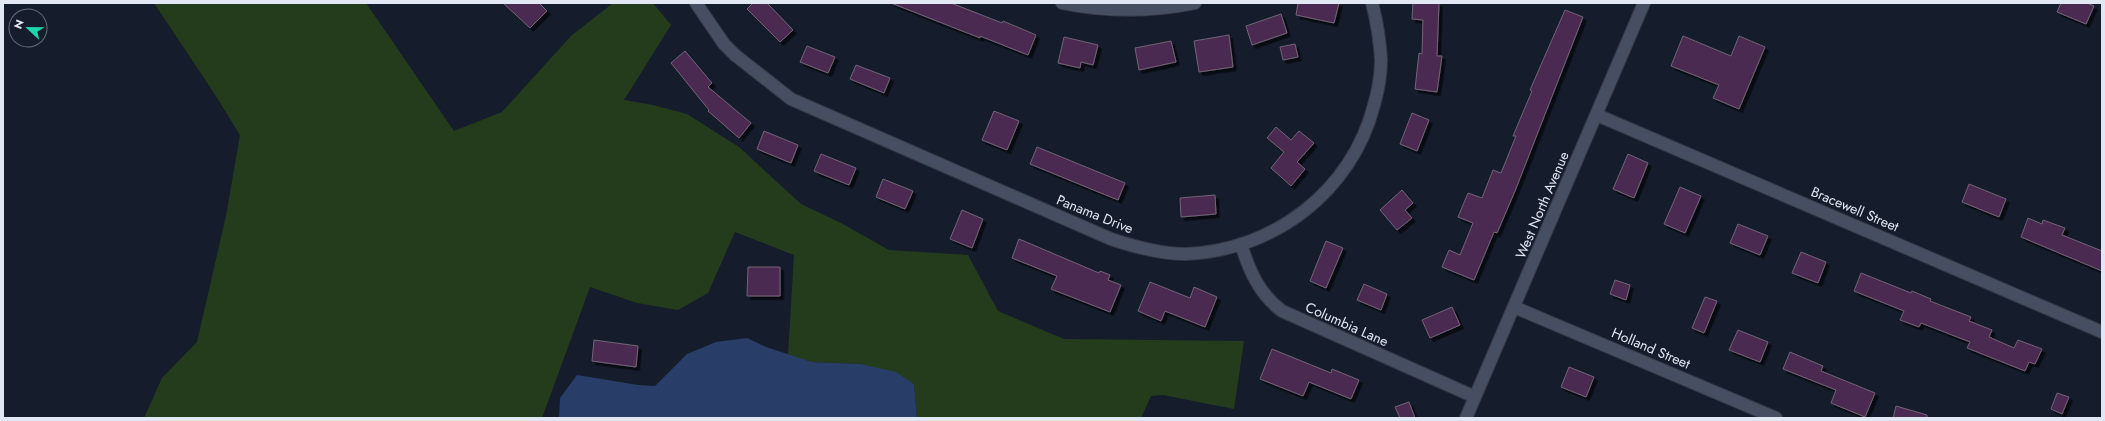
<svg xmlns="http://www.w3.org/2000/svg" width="2105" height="421" viewBox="0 0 2105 421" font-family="Jost,sans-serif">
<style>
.green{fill:#243c1c}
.water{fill:#283d67}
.building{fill:#4b2a51;stroke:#726375;filter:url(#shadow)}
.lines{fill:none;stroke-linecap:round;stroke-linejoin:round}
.minor-casing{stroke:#343845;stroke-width:14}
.minor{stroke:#464f61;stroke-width:12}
.labels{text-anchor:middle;stroke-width:3;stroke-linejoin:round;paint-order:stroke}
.street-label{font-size:14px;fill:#e2e8f3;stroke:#151d2c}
</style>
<defs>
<filter id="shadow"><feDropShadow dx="3.5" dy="3.5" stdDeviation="0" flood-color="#0009"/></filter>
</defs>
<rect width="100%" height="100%" fill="#151d2c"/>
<path class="green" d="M154,3h212l88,128 48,-19 69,-76 42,-33h40l18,22 -47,75 29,5 34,9 52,33 62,57 40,19 48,27 79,5 30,56 66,28 180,2 -10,68 -71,-14 -12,1 -10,22h-224l-3,-34 -53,-20 -49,-2 -24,-7 6,-100 -59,-23 -27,61 -30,17 -41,-7 -47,-16 -48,131h-398l18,-40 35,-36 29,-126 14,-81 -26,-42z"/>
<path class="water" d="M747,338l19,9 46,15 49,2 35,8 18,12 3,34h-358l1,-20 17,-23 61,10 17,1 32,-32 29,-12z"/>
<path class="building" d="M503,3h36l8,8 -17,17z
M753,3h14l26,27 -13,12 -33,-33z
M891,3h60l51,20 1,-2 33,14 -8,20 -48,-19v2z
M1298,3h41l-5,20 -38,-8z
M1413,3h26l-2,53h5l-5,36 -22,-3 4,-36 3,1 1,-34 -11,-1z
M2061,3h26l7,3 -8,18 -29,-12z
M1565,10l18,7 -68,174 -18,42 -3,-1 -20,48 -32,-13 7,-17 11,5 13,-32 -15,-6 10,-24 14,5 11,-28 8,3 15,-37h-3l19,-45 -2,-1z
M1281,14l6,19 -35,12 -6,-19z
M1229,35l4,32 -34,5 -5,-31z
M1683,36l48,20 8,-20 26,11 -26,62 -26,-11 6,-13 -48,-19z
M1064,37l34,8 -5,20 -12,-3 -1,6 -22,-5z
M1171,41l5,21 -37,8 -4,-22z
M1295,44l3,13 -15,3 -3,-13z
M807,46l28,11 -7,16 -28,-11z
M685,51l27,32 -4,4 43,36 -12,15 -31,-27 1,-1 -38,-47z
M856,65l34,13 -6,15 -34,-14z
M994,111l25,10 -12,29 -25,-10z
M1412,113l17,7 -12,31 -17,-7z
M1276,127l15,13 8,-9 15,12 -17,19 8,7 -14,17 -20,-18 13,-16 -17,-14z
M764,131l34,14 -7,18 -34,-14z
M1037,147l88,36 -7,17 -88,-36z
M821,154l35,14 -7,17 -35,-14z
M1628,154l20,9 -14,35 -21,-9z
M883,179l30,12 -8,18 -29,-12z
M1969,184l37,15 -7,18 -37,-15z
M1680,187l21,9 -16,37 -21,-9z
M1402,190l11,13 -8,7 7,8 -15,12 -17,-20z
M1215,195l1,19 -35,3 -1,-19z
M962,210l21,9 -11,29 -22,-9z
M2028,218l14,6 1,-4 22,8 -3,7 40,16v20l-81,-34z
M1738,224l30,12 -8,19 -30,-12z
M1019,239l80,34 1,-2 10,4 -2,5 13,5 -11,27 -59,-23 6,-13 -45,-18z
M1326,241l17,7 -17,40 -16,-7z
M1801,252l25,10 -8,21 -26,-10z
M748,267h32v29h-33z
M1861,273l50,20 1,-2 19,8 -1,2 41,16 -2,4 23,9 -3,7 25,11 4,-8 24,9 -7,15 -6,-2 -4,9 -58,-23 3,-6 -49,-19 -2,4 -19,-7 4,-9 -50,-20z
M1615,280l15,5 -4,15 -16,-6z
M1150,282l40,16 4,-11 23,10 -12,30 -40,-16 -4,10 -23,-10z
M1364,284l23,10 -6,16 -24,-10z
M1705,297l12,4 -13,32 -12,-5z
M1452,307l8,18 -30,13 -8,-18z
M1738,330l30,12 -8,20 -31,-12z
M594,340l44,6 -2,21 -44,-6z
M1272,349l59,24 1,-4 27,11 -8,19 -42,-17 -6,14 -43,-17z
M1790,352l33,14 -2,5 54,22 -10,24 -34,-14 5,-13 -53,-21z
M1569,367l25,10 -8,20 -25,-10z
M2057,393l12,4 -7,17 -11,-5z
M1409,402l6,16h-15l-5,-11z
M1896,406l31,9v3h-34z"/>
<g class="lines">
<defs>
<path id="minor" d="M696,3l28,41 11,11 56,44 320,140c24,8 49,15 74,15 89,-3 167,-63 189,-149 4,-14 7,-30 7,-45 -1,-19 -4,-38 -9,-57
M1062,3c44,9 89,9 133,0
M1597,115l505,217
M1241,244c8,26 18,50 41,67l193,86
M1514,307l262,111
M1466,418l178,-415"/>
</defs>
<use href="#minor" class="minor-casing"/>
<use href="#minor" class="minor"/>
</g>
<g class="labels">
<g class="street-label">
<text transform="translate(1542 205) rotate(-67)" y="5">West North Avenue</text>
<text transform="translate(1855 209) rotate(23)" y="5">Bracewell Street</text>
<text transform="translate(1095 214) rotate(22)" y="5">Panama Drive</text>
<text transform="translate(1347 324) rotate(24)" y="5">Columbia Lane</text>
<text transform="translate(1651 348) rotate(23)" y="5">Holland Street</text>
</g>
</g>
<rect width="2105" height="421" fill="none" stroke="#e2e8f3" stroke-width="8"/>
<g transform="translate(28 28) rotate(292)"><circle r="19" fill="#151d2c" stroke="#676e7c"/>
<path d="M0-3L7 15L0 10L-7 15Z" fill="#1fd5b0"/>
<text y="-6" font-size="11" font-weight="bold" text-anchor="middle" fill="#e2e8f3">N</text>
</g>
</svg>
